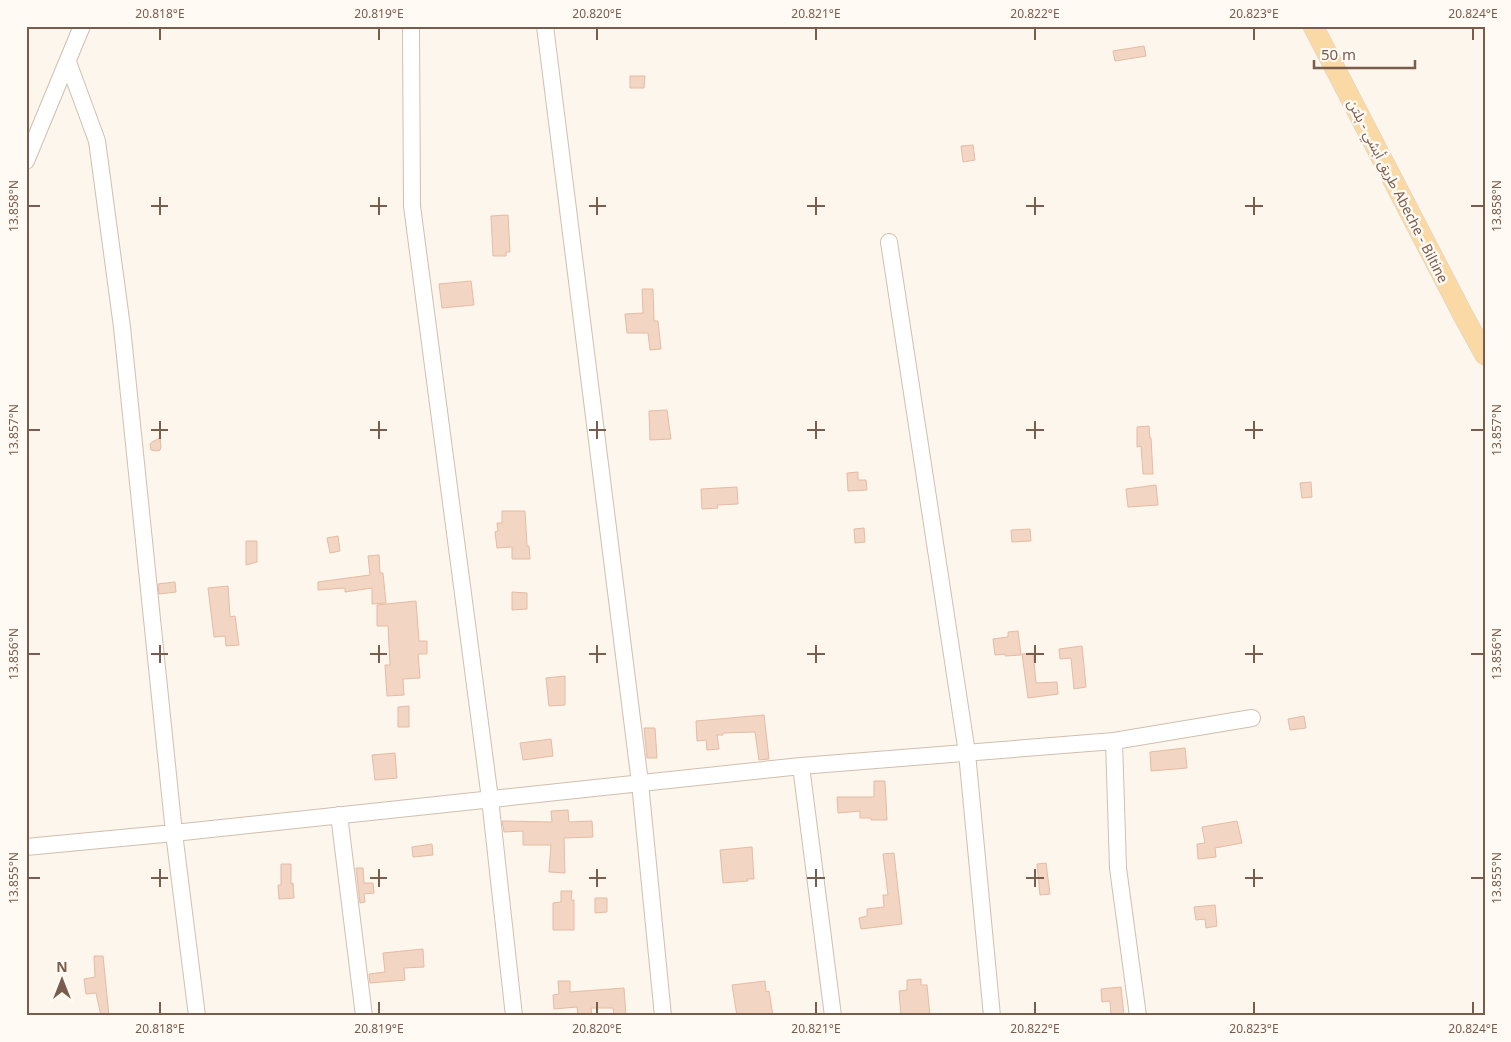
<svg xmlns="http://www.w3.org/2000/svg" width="1511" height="1042" viewBox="0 0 1511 1042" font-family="'Noto Sans','Noto Sans Arabic',sans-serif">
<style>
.building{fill:#f3d5c3;stroke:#e6bba3}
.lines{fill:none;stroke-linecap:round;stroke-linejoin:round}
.minor-casing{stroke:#d1beb0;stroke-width:18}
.major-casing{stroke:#dad1cd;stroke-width:21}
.minor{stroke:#fff;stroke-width:16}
.major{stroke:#fbd9a5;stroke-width:20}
.ticks{fill:none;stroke:#7a5c4d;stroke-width:2}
.labels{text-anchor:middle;stroke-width:5;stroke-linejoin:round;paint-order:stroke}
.street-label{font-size:14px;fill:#7a5c4d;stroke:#fffaf3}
.neatline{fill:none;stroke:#7a5c4d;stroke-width:2}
.ticks-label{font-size:12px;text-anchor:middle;fill:#7a5c4d}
</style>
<rect width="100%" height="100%" fill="#fdf6ec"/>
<path class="building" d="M1144,46l2,10 -31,5 -2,-10z
M630,76h15l-1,12h-14z
M973,145l2,15 -12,2 -2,-16z
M508,215l2,37h-4v4h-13l-2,-40z
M471,281l3,24 -32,3 -3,-24z
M642,289h11l1,32h4l3,28 -11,1 -2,-17h-21l-2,-19 18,-1z
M667,410l4,29 -21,1 -1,-29z
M1149,426l1,12h1l2,36h-10l-2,-28 -4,1v-20z
M160,438l1,9 -1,3 -3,1 -6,-1 -1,-6 2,-2z
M858,472v8h8l1,10 -19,1 -1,-18z
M1311,482l1,15 -10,1 -2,-15z
M1156,485l2,20 -30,2 -2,-18z
M737,487l1,17 -21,1 1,3 -16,1 -1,-20z
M502,511h23l2,35h2l1,13h-18v-12l-15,1 -2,-16 3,-1 -1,-8h5z
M864,528l1,14 -10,1 -1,-14z
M1030,529l1,12 -19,1 -1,-12z
M338,536l2,15 -10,2 -3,-15z
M246,541h11v21l-11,3z
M379,555l1,18h3l3,30 -14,1v-16l-27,4v-4l-27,2v-8l52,-7 -2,-19z
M175,582l1,10 -17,2 -1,-10z
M228,586l2,31 5,-1 4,29 -13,1 -1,-10 -11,1 -6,-49z
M512,592l15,1v16l-15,1z
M416,601l3,40h8v13h-9l2,24 -17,1 1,16 -17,1 -2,-31h5l-2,-39h-11v-21z
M1018,631l3,24 -16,1v-2l-10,1 -2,-16 15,-2v-5z
M1082,646l4,41 -12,2 -3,-31 -11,1 -1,-10z
M1033,653l3,30 21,-1 1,12 -30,4 -6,-44z
M565,676v29l-16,1 -3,-28z
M409,706v21h-11v-20z
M764,715l5,44 -10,1 -4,-28 -32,1v2h-6l2,14 -12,1 -1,-10 -9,1 -1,-20z
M1304,716l2,12 -16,2 -2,-11z
M644,728h11l2,30h-10z
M551,739l2,17 -30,4 -3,-17z
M1185,748l2,20 -36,3 -1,-19z
M395,753l2,25 -22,2 -3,-25z
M874,781h11l2,39h-16v-2h-11v-7l-22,2 -1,-16h37z
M568,810l1,12 23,-1 1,16 -29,1 1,35 -16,-1 2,-27h-28v-14l-19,1 -2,-11 50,1 -1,-11z
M1237,821l5,22 -27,5 1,9 -18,2 -1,-15 8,-1 -3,-16z
M432,844l1,11 -20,2 -1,-10z
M752,847l2,32h-7l1,2 -25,2 -3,-33z
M894,853l8,71 -41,5 -2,-11 8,-2v-7l17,-2 -1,-12h5l-5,-41z
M1046,863l4,31 -10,1 -3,-31z
M281,864h10v20l2,-1 1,15 -15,1 -1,-14h3z
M356,868h7l1,15h9l1,10 -10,1 1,8 -5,1z
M561,891h11l-1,9h3v30h-21v-27l8,-1z
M595,898h12v14l-12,1z
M1215,905l2,21 -11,2 -1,-9 -9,1 -2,-13z
M423,949l1,18 -20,1 1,12 -35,3 -1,-9 16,-2 -2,-19z
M94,956h9l6,60h-8l-5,-23 -10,1 -2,-15 11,-2z
M921,979v6h6l3,31h-29l-2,-25 8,-1v-10z
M558,981h12v11l54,-4 2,28h-12l-1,-8h-22l1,8h-14l-1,-9 -23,2 -1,-14 6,-1z
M765,981l1,11 3,-1 4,25h-36l-5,-31z
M1121,987l3,29h-13l-1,-15 -8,1 -1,-13z"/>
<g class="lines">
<defs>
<path id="minor" d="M411,26l1,180 78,593 24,217
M545,26l95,757 23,233
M68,62l29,79 25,186 52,506 23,183
M26,161l56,-135
M889,242l78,511 25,263
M1114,741l4,127 20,148
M801,766l32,250
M339,815l25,201
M26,847l148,-14 627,-67 313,-25 138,-23"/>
<path id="major" d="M1313,26l151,291 21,38"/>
</defs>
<use href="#minor" class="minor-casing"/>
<use href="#major" class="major-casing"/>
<use href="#minor" class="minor"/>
<use href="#major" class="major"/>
</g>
<path class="ticks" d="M160,28v12M379,28v12M597,28v12M816,28v12M1035,28v12M1254,28v12M1473,28v12M160,197v18M379,197v18M597,197v18M816,197v18M1035,197v18M1254,197v18M28,206h12M151,206h17M370,206h17M589,206h17M807,206h18M1026,206h18M1245,206h18M1471,206h13M160,421v18M379,421v18M597,421v18M816,421v18M1035,421v18M1254,421v18M28,430h12M151,430h17M370,430h17M589,430h17M807,430h18M1026,430h18M1245,430h18M1471,430h13M160,645v18M379,645v18M597,645v18M816,645v18M1035,645v18M1254,645v18M28,654h12M151,654h17M370,654h17M589,654h17M807,654h18M1026,654h18M1245,654h18M1471,654h13M160,869v18M379,869v18M597,869v18M816,869v18M1035,869v18M1254,869v18M28,878h12M151,878h17M370,878h17M589,878h17M807,878h18M1026,878h18M1245,878h18M1471,878h13M160,1002v12M379,1002v12M597,1002v12M816,1002v12M1035,1002v12M1254,1002v12M1473,1002v12"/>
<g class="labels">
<g class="street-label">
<text transform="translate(1398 191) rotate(63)" y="5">طريق أبشي - بلتن Abeche - Biltine</text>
</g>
</g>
<rect width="1511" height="1042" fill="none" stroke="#fffaf3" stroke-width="55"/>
<g transform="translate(62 980)" stroke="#fffaf3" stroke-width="4" paint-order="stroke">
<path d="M0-4L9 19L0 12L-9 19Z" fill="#7a5c4d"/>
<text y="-8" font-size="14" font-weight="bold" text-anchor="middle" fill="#7a5c4d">N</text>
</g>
<path d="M1314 60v8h101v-8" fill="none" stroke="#7a5c4d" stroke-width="2.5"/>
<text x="1321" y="60" font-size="15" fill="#7a5c4d" stroke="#fffaf3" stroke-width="4" paint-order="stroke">50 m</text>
<rect x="28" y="28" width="1456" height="986" class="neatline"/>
<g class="ticks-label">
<text x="160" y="18">20.818°E</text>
<text x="379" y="18">20.819°E</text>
<text x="597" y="18">20.820°E</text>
<text x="816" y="18">20.821°E</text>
<text x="1035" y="18">20.822°E</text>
<text x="1254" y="18">20.823°E</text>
<text x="1473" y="18">20.824°E</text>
<text transform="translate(14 206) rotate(-90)" y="4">13.858°N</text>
<text transform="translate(1497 206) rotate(-90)" y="4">13.858°N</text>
<text transform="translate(14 430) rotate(-90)" y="4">13.857°N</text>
<text transform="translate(1497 430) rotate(-90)" y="4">13.857°N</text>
<text transform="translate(14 654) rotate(-90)" y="4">13.856°N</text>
<text transform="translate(1497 654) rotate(-90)" y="4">13.856°N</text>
<text transform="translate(14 878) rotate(-90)" y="4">13.855°N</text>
<text transform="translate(1497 878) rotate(-90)" y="4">13.855°N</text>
<text x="160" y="1033">20.818°E</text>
<text x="379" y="1033">20.819°E</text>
<text x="597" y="1033">20.820°E</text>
<text x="816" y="1033">20.821°E</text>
<text x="1035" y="1033">20.822°E</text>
<text x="1254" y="1033">20.823°E</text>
<text x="1473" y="1033">20.824°E</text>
</g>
</svg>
